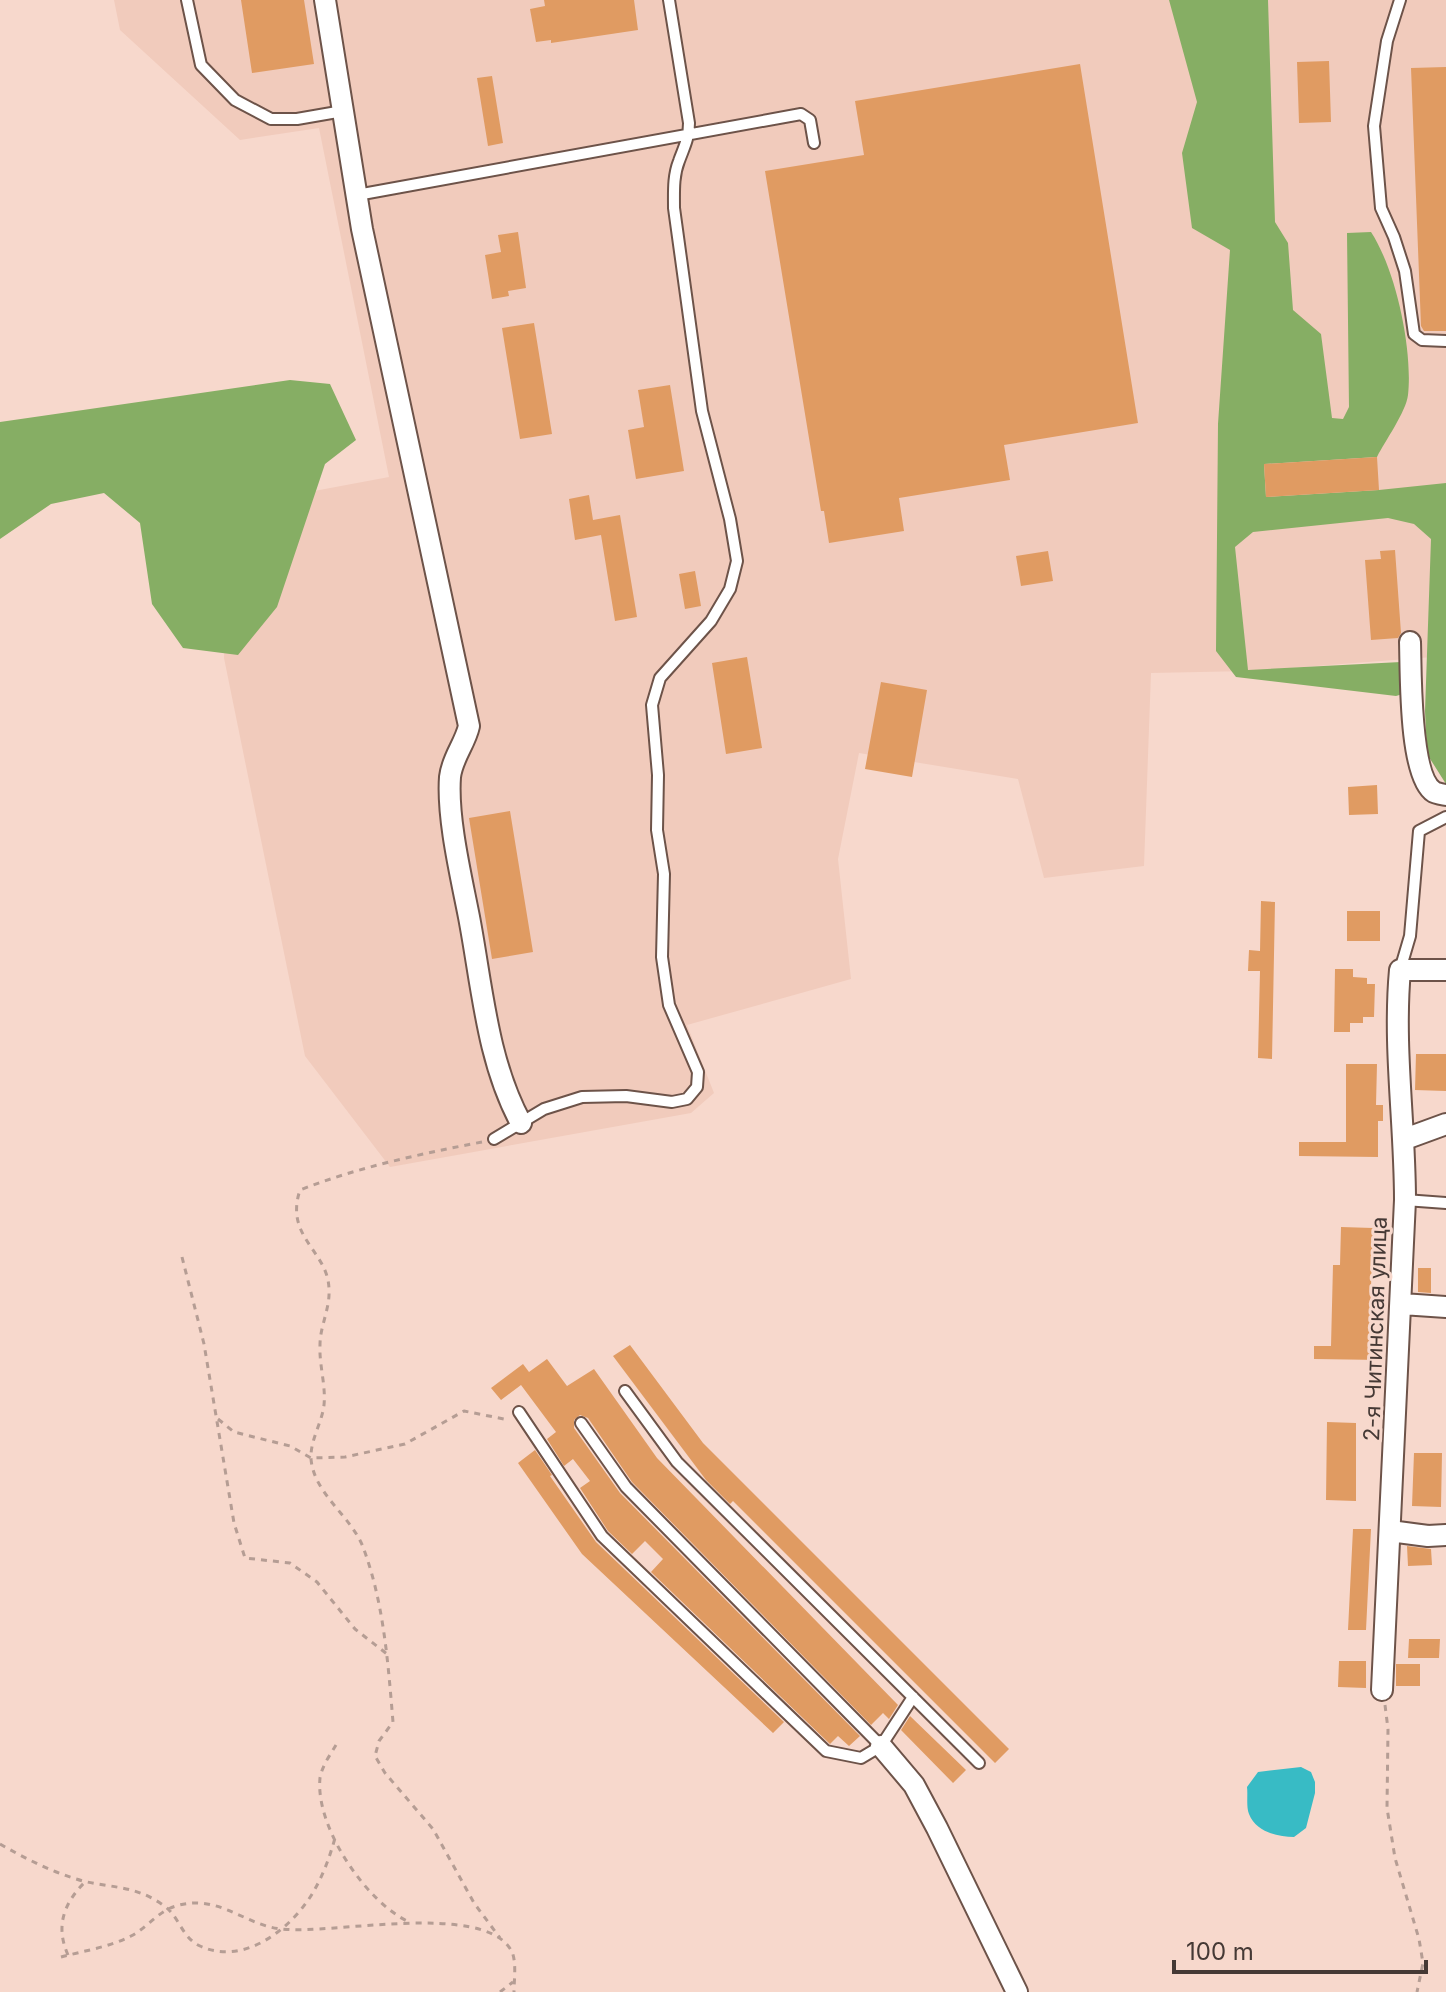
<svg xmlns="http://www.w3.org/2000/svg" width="1446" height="1992" viewBox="0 0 1446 1992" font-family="Inter,sans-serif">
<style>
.built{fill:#f1cbbc}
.forest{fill:#86ae64}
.water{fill:#38bbc5}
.building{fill:#e09b62}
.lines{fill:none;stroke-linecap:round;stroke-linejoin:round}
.service-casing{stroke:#6d5349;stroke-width:14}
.minor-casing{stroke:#6d5349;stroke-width:24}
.path{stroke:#b59d94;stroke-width:3;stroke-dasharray:6 6;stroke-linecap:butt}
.service{stroke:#fff;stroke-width:10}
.minor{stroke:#fff;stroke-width:20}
.labels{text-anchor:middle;stroke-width:6;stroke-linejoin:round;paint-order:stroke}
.street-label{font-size:22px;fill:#453935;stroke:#f7d8cc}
</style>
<rect width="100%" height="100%" fill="#f7d8cc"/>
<path class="built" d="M114,0h1332v656l-197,15 -98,2 -7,193 -100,12 -26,-99 -159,-26 -21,106 13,120 -164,46 27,68 -23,20 -301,54 -85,-111 -81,-398 5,-151 160,-30 -70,-349 -79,12 -120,-110z"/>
<path class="forest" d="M1169,0h99l7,222 13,21 5,67 28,24 11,84 11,1 6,-12 -2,-174 24,-1c25,38 42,118 37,163 -2,17 -23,46 -31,62l-113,7 2,33 113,-7 67,-7v301l-19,-30 -2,-43 6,-172 -17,-15 -26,-6 -135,14 -18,15 13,123 153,-8 5,31 -10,3 -160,-19 -20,-26 2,-227 12,-174 -38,-22 -10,-75 15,-51z
M290,380l40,4 26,56 -31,24 -48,143 -39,48 -55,-7 -31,-44 -12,-81 -36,-30 -53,11 -51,35v-117z"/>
<path class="water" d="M1301,1767l10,5 4,10v11l-9,35 -12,9c-16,0 -38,-5 -45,-23 -3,-7 -1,-19 -2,-27l11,-15z"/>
<path class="building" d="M241,0h63l10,64 -62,9z
M544,0h90l4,30 -87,13v-3l-15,2 -6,-33 15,-3z
M1329,61l2,61 -32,1 -2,-61z
M1080,64l58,359 -134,22 6,35 -111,18 5,33 -75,12 -5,-32h-3l-56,-340 99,-16 -9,-54z
M1446,67v264h-22l-3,-5 -10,-258z
M492,76l11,67 -15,3 -11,-68z
M518,232l8,56 -18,3 1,5 -17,3 -7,-44 16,-3 -3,-17z
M534,323l18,111 -32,5 -18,-111z
M670,385l14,86 -48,8 -8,-49 16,-3 -6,-37z
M1377,457l2,33 -113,7 -2,-33z
M589,495l4,25 27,-5 17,102 -22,4 -14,-86 -26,5 -6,-41z
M1395,550l6,83 -3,5 -27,2 -6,-80 16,-1 -1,-8z
M1048,551l5,30 -32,5 -5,-30z
M695,571l6,35 -16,3 -6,-35z
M747,657l15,91 -36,6 -14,-91z
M881,682l46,8 -15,87 -47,-8z
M1377,785l1,29 -29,1 -1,-28z
M510,811l23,141 -41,7 -23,-141z
M1261,901l14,1 -3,157 -14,-1 2,-87h-12l1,-21 11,1z
M1347,911h33v30h-33z
M1335,969h18v8l14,1v6h8l-1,33h-11v6h-13v9h-16z
M1416,1054h30v37l-31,-1z
M1346,1064h31l-1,41h7v16h-5v36l-79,-1v-14h47z
M1341,1227l32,1 -4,118 12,1v13l-67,-1v-13h17l2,-81h7z
M1418,1268h13v25l-13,-1z
M630,1345l73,98 306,306 -14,14 -262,-262 -3,3 -24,-24 -93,-124z
M547,1359l20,27 27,-17 63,89 241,247 -9,14 -6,-6 -12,12 -239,-243 -44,-64 -8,-3 -6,5v8l46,65 240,243 -11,10 -11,-10 -8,8 -179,-172 12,-13 -18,-18 -13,13 -24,-23 -28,-43 10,-7 -17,-22 -9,7 -17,-27 9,-7 -35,-47 -20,15 -10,-12 32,-24 6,8z
M1327,1422l29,1v78l-30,-1z
M535,1450l17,25 -2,1 46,66 188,180 -11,11 -191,-179 -64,-91z
M1414,1453h28l-1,54 -29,-1z
M1353,1529h18l-5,101h-18z
M1407,1546l24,3 1,16 -24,1z
M1409,1639h31l-1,19h-31z
M1339,1661h27v27l-28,-1z
M1396,1664h24v22h-24z
M910,1716l56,54 -13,13 -52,-53z"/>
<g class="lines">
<defs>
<path id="service" d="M187,0l14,65 34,35 36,19h26l46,-8
M1400,0l-13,41 -13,85 7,82 13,29 11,34 9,63 8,6 24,1
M357,195l444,-81 9,6 4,23
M1400,970l10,-34 9,-105 27,-14
M494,1139l50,-30 38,-12 44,-1 46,6 15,-3 10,-12 1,-15 -29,-67 -7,-48 2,-83 -7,-44 1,-55 -6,-70 8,-27 51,-57 19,-32 7,-28 -7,-42 -28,-108 -28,-203c0,-16 -1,-32 5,-47 5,-14 10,-22 10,-38l-20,-123
M1405,1200l41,3
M625,1391l52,71 302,301
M519,1412l83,124 224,215 35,7 20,-12 32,-49
M581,1423l45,64 255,259"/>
<path id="minor" d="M325,0l37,229 107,497c-4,18 -17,32 -19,51 -3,41 11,99 19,140 13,68 18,144 52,206
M1410,642c1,29 -1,134 24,150 2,1 10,3 12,3
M1405,1139l41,-15
M1402,1304l44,3
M1390,1531l38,5 18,-1
M1382,1690l23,-490c0,-77 -12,-153 -5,-230h46
M881,1746l33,39 23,43 80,164"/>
</defs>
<use href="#service" class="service-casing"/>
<use href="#minor" class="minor-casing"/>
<path class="path" d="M482,1142c-62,12 -123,25 -182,48 -16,48 29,61 29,100 1,19 -9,36 -9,55 -1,20 6,40 4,60 -2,18 -14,35 -13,54 3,35 40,57 52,88 21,56 25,116 30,175l-14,19 -4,15 10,17 48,56 41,74 26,35
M182,1257l22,87 30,179 11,35 45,5 27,19 38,47 32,25
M218,1419l16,13 56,14 21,12 34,-1 60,-13 59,-33 45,9
M1385,1705l3,24 -1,79 8,50 24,81 4,24 -6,29
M336,1745c-6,10 -14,21 -16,33 -5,49 46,124 89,144
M0,1844c26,15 54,29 83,37 20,5 40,5 60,13 8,3 20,10 26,16 11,11 15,29 31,36 45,21 94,-19 115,-57 9,-16 15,-33 20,-51
M68,1955c-13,-29 -4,-52 17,-73
M61,1957c22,-6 49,-10 70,-21 16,-8 27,-25 45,-30 42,-13 68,19 105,23 51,6 201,-28 230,21 6,10 3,30 3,42
M500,1992l13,-10"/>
<use href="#service" class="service"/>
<use href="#minor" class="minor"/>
</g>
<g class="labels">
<g class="street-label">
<text transform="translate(1375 1329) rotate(-88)" y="8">2-я Читинская улица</text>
</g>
</g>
<path d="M1174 1960v12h252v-12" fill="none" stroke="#453935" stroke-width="4"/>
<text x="1186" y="1960" font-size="24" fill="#453935" stroke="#f7d8cc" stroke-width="6" paint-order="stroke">100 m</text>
</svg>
